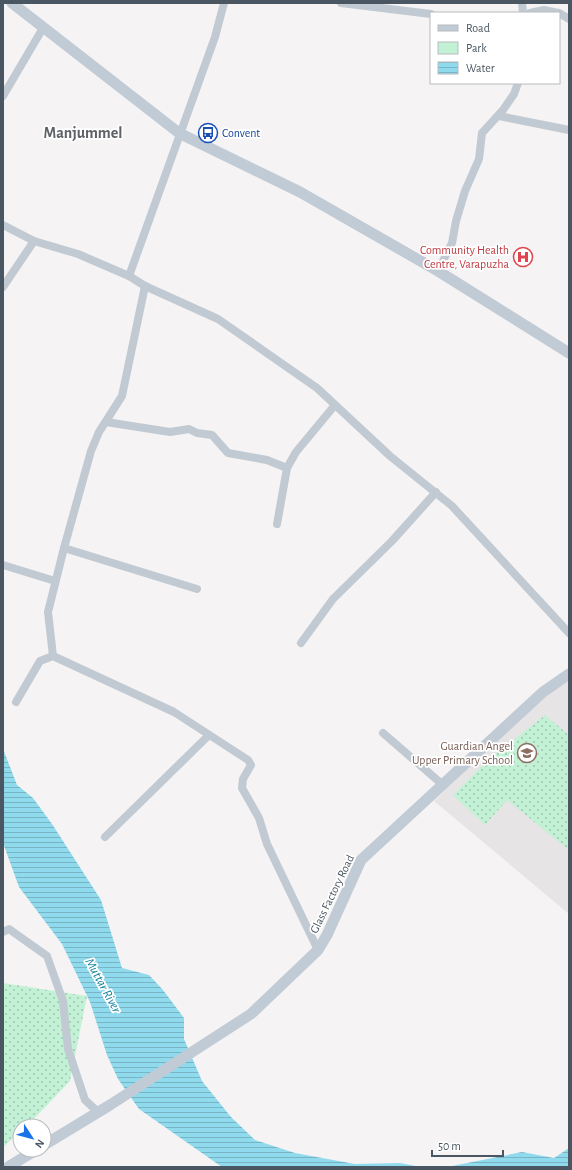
<svg xmlns="http://www.w3.org/2000/svg" width="572" height="1170" font-family="'Alegreya Sans',sans-serif">
<defs>
<pattern id="green-dots" width="8" height="8" patternUnits="userSpaceOnUse"><rect width="8" height="8" fill="#c3f1d5"/><path d="M2 2h.1M6 6h.1" fill="none" stroke="#a0c6b0" stroke-width="1.8" stroke-linecap="round"/></pattern>
<pattern id="water-rules" width="6" height="5" patternUnits="userSpaceOnUse"><rect width="6" height="5" fill="#90daee"/><path d="M0 2.5h6" fill="none" stroke="#78b4c4"/></pattern>
</defs>
<rect width="100%" height="100%" fill="#f5f3f3"/>
<polygon fill="#e6e4e5" points="569,680 569,914 434,801 535,704"/>
<g fill="url(#green-dots)">
<polygon points="545,715 569,735 569,850 507,800 485,825 453,795 487,761"/>
<polygon points="3,983 87,996 70,1081 27,1126 20,1126 20,1132 3,1147"/>
</g>
<g fill="url(#water-rules)">
<polygon points="3,749 17,785 33,798 52,824 101,900 122,968 149,975 163,990 184,1018 184,1039 202,1081 231,1117 255,1140 295,1153 355,1164 400,1163 421,1167 222,1167 139,1109 118,1079 107,1055 90,1002 62,944 19,887 3,843"/>
<polygon points="569,1148 569,1167 447,1167 522,1152 554,1158"/>
</g>
<g fill="none" stroke-linecap="round" stroke-linejoin="round">
<g stroke="#c1cad2" stroke-width="8">
<polyline points="341,3 431,14"/>
<polyline points="522,3 523,13"/>
<polyline points="530,13 544,10 558,13"/>
<polyline points="559,13 569,19"/>
<polyline points="3,96 43,28"/>
<polyline points="499,116 569,130"/>
<polyline points="3,225 34,241 78,254 129,276 145,286 218,319 317,388 390,456 452,506 569,633"/>
<polyline points="438,271 452,243 456,221 465,191 479,159 482,133 503,110 514,94 518,83"/>
<polyline points="129,276 215,37 224,3"/>
<polyline points="3,287 34,241"/>
<polyline points="106,422 170,432 189,429 197,433 212,435 228,453 267,460 287,468"/>
<polyline points="277,524 287,468 296,452 335,405"/>
<polyline points="64,548 197,589"/>
<polyline points="3,565 55,581"/>
<polyline points="301,643 333,599 392,541 436,492"/>
<polyline points="53,656 48,612 64,548 91,451 99,432 122,396 145,286"/>
<polyline points="16,702 40,661 53,656 174,712 248,760 251,765 243,779 242,788 259,818 267,844 318,950"/>
<polyline points="383,733 443,785"/>
<polyline points="105,837 209,735"/>
<polyline points="3,932 9,929 47,956 63,1001 68,1049 85,1100 98,1112"/>
</g>
<g stroke="#c1cbd6" stroke-width="11">
<polyline points="12,3 179,133 300,192 438,271 569,353"/>
<polyline points="44,1145 110,1105 251,1014 318,950 327,935 361,860 543,692 569,674"/>
<polyline points="8,1167 36,1150"/>
</g>
</g>
<defs>
<g id="bus-ring" transform="scale(1)"><circle r="9.5" fill="#fff" stroke="#1a4fb4" stroke-width="1.5"/><path d="M-5-6H5V4H4V6H2V4H-2V6H-4V4H-5ZM-3.5-4V0h7V-4ZM-3.5 1.2v1.5H-2V1.2ZM2 1.2v1.5H3.5V1.2Z" fill="#1a4fb4"/></g>
<g id="hospital-ring" transform="scale(1)"><circle r="9.5" fill="#fff" stroke="#e0444e" stroke-width="1.5"/><path d="M-5-5h3v3.5h4V-5h3V5h-3V1.5h-4V5h-3Z" fill="#e0444e"/></g>
<g id="school-ring" transform="scale(1)"><circle r="9.5" fill="#fff" stroke="#8d6e63" stroke-width="1.5"/><path d="M0-5L7-2L0 1L-7-2ZM-4 1L0 2.5L4 1V4Q0 6-4 4Z" fill="#8d6e63"/></g>
</defs>
<g fill-rule="evenodd">
<use href="#bus-ring" x="208" y="133"/>
<use href="#hospital-ring" x="523" y="257"/>
<use href="#school-ring" x="527" y="753"/>
</g>
<g text-anchor="middle" stroke-width="3.5" stroke-linejoin="round" paint-order="stroke">
<g font-size="12" fill="#164399" stroke="#fff" text-anchor="start">
<text x="222" y="137">Convent</text>
</g>
<g font-size="12" fill="#be3a42" stroke="#fff" text-anchor="end">
<text x="509" y="254">Community Health<tspan x="509" dy="14">Centre, Varapuzha</tspan></text>
</g>
<g font-size="12" fill="#785e54" stroke="#fff" text-anchor="end">
<text x="513" y="750">Guardian Angel<tspan x="513" dy="14">Upper Primary School</tspan></text>
</g>
<g font-size="12" fill="#4a5661" stroke="#fff">
<text transform="translate(332 894) rotate(-64)" y="4">Glass Factory Road</text>
</g>
<g font-size="13" font-style="italic" fill="#0c7c9b" stroke="#fff">
<text transform="translate(104 985) rotate(61)" y="5">Muttar River</text>
</g>
<g font-size="16" font-weight="bold" fill="#5f6368" stroke="#fff">
<text x="83" y="138">Manjummel</text>
</g>
</g>
<rect width="572" height="1170" fill="none" stroke="#4a5661" stroke-width="8"/>
<rect x="430" y="12" width="130" height="72" fill="#ffffff" stroke="#b7bbc0"/>
<rect x="438" y="25" width="20" height="6" fill="#c1cbd6" stroke="#b7bbc0"/>
<text x="466" y="32" font-size="12" fill="#4a5661">Road</text>
<rect x="438" y="42" width="20" height="12" fill="#c3f1d5" stroke="#b7bbc0"/>
<text x="466" y="52" font-size="12" fill="#4a5661">Park</text>
<rect x="438" y="62" width="20" height="12" fill="url(#water-rules)" stroke="#b7bbc0"/>
<text x="466" y="72" font-size="12" fill="#4a5661">Water</text>
<g transform="translate(32 1138) rotate(126)"><circle r="19" fill="#ffffff" stroke="#b7bbc0"/>
<path d="M0-3L7 15L0 10L-7 15Z" fill="#1a73e8"/>
<text y="-6" font-size="11" font-weight="bold" text-anchor="middle" fill="#4a5661">N</text>
</g>
<path d="M432 1150v6h71v-6" fill="none" stroke="#4a5661" stroke-width="2"/>
<text x="438" y="1150" font-size="12" fill="#4a5661" stroke="#ffffff" stroke-width="3" paint-order="stroke">50 m</text>
</svg>
